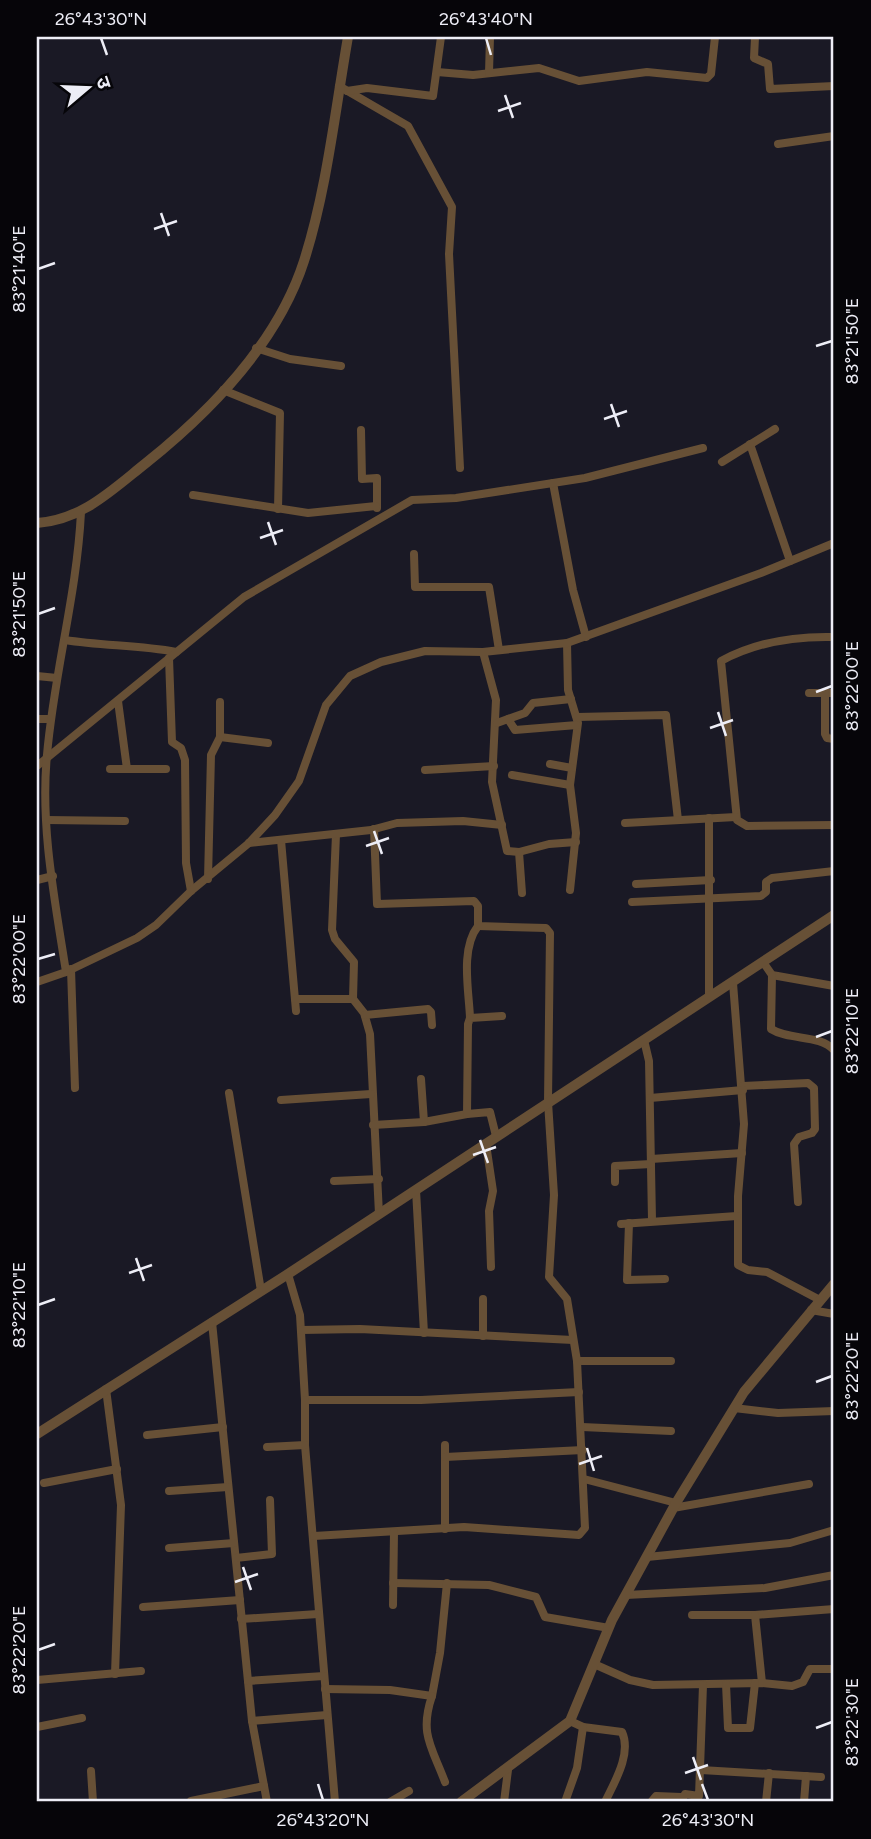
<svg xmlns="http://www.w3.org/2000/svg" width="871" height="1839" font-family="Figtree,'Noto Sans Devanagari',sans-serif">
<rect width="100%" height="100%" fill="#1a1925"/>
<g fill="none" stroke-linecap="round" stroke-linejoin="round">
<g stroke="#675036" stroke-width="8">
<polyline points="755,37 754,58 768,64 770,89 834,86"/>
<polyline points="437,72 473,75 539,68 579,81 647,72 707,78 711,74 715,37"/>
<polyline points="489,73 490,37"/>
<polyline points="339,86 408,126 452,207 449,254 460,468"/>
<polyline points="347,91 367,88 433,96 441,37"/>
<polyline points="778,144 834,136"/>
<polyline points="256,348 290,359 341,366"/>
<polyline points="223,390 280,413 278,509"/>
<polyline points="361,430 362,479 377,478 377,508"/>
<polyline points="750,444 790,561"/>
<polyline points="722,462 775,429"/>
<polyline points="553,483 573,590 586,637"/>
<polyline points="193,495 308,513 376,506"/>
<polyline points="414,554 415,587 489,587 499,650"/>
<path d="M834 637C796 636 756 642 721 661L737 820 747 826 834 825"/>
<path d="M65 640C102 646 139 645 176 652"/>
<polyline points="567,643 568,690 578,723 570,785 576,833 570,890"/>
<polyline points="483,652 496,700 492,782 507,851 519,852 522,893"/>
<polyline points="169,658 172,742 181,748 185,760 186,863 191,891"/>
<polyline points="37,676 57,678"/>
<polyline points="809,693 834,693"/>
<polyline points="825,693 825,734 827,738 834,739"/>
<polyline points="118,701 127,769"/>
<polyline points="577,717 666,715 678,820"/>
<polyline points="37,719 50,719"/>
<polyline points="508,719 515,730 577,725"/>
<polyline points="497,723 525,713 533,703 571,699"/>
<polyline points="220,737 268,743"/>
<polyline points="550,764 572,768"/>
<polyline points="37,766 244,597 412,500 456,498 585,478 703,448"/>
<polyline points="110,769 166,769"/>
<polyline points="425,770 494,766"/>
<polyline points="512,775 570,785"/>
<polyline points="47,820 125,821"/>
<polyline points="625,823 736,817"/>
<polyline points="336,834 332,930 335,939 354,962 353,999"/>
<polyline points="281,840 296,1011"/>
<polyline points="249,843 371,830 397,823 463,821 502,825"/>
<polyline points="519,852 549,844 576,842"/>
<polyline points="208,879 211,755 220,737 220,702"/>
<polyline points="37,880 53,876"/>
<polyline points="636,884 711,880"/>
<polyline points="632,902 761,896 766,892 766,882 772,878 834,871"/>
<polyline points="763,962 772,975 834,986"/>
<polyline points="71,969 75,1088"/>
<polyline points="66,972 137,938 156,925 191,891 249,843 275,815 299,781 326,705 350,676 381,662 425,651 483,652 567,643 761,573 834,543"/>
<path d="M772 975 771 1029C790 1041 819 1034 834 1050"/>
<path d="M37 982 66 972C55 901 40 826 47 755 54 673 77 594 81 512"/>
<polyline points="733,983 744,1124 738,1196 738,1265 748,1270 767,1272 820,1300"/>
<polyline points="709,997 709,818"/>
<polyline points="295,999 353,999 364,1013 370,1034 379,1214"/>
<polyline points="365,1015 428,1009 431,1012 432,1025"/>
<path d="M470 1018C469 991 460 949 478 926"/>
<polyline points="644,1040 649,1061 652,1220"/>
<polyline points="743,1086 808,1083 814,1088 815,1129 812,1133 799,1137 794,1144 798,1202"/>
<polyline points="229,1093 261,1291"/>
<polyline points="650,1098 743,1090"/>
<polyline points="281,1100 371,1094"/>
<polyline points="424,1122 467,1114"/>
<polyline points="373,1125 424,1122 421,1079"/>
<polyline points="496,1136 490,1112 467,1114 468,1024 470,1018 502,1016"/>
<polyline points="486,1144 493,1191 489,1211 491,1267"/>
<polyline points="651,1159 742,1153"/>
<polyline points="334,1181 379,1179"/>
<polyline points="615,1182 615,1166 651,1164"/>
<polyline points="416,1190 424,1333"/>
<polyline points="629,1223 627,1280 665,1279"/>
<polyline points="621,1224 737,1216"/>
<polyline points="288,1274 300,1315 305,1400 421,1400 579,1392"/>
<polyline points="811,1310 834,1314"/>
<polyline points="212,1322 252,1721 267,1802"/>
<polyline points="301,1330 360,1329 573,1340"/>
<polyline points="483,1336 483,1299"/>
<polyline points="577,1361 671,1361"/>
<polyline points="106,1389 121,1505 115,1674"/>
<polyline points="305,1400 305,1445 335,1802"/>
<polyline points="734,1408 778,1413 834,1411"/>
<polyline points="582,1427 671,1431"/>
<polyline points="147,1435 223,1427"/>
<polyline points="445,1445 445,1529"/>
<polyline points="267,1447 305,1445"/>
<polyline points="445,1457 583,1450"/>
<polyline points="584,1479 676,1503"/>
<polyline points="44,1483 117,1469"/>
<polyline points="169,1491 228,1487"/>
<polyline points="673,1508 809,1484"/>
<polyline points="314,1536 464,1527 579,1535 585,1528 577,1361 567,1299 549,1277 554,1195 548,1102 550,933 546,928 478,926 478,906 474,901 377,904 374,829"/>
<polyline points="169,1548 234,1543"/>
<polyline points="647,1557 790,1543 834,1530"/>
<polyline points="236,1558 272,1554 270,1500"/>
<polyline points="393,1583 489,1585 536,1597 545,1617 609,1628"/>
<polyline points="626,1595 765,1588 834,1575"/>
<polyline points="393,1605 394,1532"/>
<polyline points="143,1607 240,1600"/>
<polyline points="692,1615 755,1615 834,1609"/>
<polyline points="755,1615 762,1683"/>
<polyline points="241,1619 318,1614"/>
<polyline points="594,1664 630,1680 653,1685 762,1683 792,1686 803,1682 810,1669 834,1669"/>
<polyline points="37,1680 141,1671"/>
<polyline points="248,1681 324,1676"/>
<polyline points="726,1684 728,1728 750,1728 755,1683"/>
<polyline points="325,1689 390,1690 432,1696 440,1653 447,1583"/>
<path d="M432 1696C419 1734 432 1747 445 1782"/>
<polyline points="252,1721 327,1715"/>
<path d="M570 1721 583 1727 622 1732C632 1754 614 1783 605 1802"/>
<polyline points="37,1727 82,1718"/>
<polyline points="701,1770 821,1777"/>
<polyline points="91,1771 93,1802"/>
<polyline points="191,1801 264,1786"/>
<polyline points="390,1802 409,1791"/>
<polyline points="504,1802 508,1770"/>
<polyline points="565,1802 577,1768 583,1727"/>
<polyline points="651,1802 656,1796 681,1797"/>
<polyline points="681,1802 685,1794 699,1796 703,1685"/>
<polyline points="766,1802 769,1773"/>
<polyline points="804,1802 806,1776"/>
</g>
<g stroke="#675036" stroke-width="10">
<path d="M37 523C82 520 112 490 146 463 211 411 278 342 304 261 327 189 335 111 348 37"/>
<polyline points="37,1434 288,1274 834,915"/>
<polyline points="461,1802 570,1721 612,1620 676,1503 744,1392 834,1284"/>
</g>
</g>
<path fill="none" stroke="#ededf6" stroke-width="2.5" d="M101 38 107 55M486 38 491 55M505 95 513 118M498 111 521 103M161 213 169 236M154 229 177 221M38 269 55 263M816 346 832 341M611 404 619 427M604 419 627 411M268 522 276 545M260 538 283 530M38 614 55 608M816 692 832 686M718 712 726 736M710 728 733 720M374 831 382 854M366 846 389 838M38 959 55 954M816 1037 832 1031M480 1140 488 1163M473 1155 496 1147M136 1258 144 1281M129 1273 152 1265M38 1305 55 1299M816 1382 832 1376M587 1448 594 1471M579 1464 602 1456M243 1567 251 1590M235 1582 258 1574M38 1650 55 1644M816 1728 832 1722M693 1757 701 1780M685 1773 708 1765M318 1784 323 1800M702 1784 708 1800"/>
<rect width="871" height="1839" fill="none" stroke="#060509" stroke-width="77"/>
<g transform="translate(88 88) rotate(71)" stroke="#060509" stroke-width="5" paint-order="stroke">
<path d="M0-5L12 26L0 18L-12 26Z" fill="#ededf6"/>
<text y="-10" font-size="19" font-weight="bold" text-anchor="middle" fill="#ededf6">उ</text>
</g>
<rect x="38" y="38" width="794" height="1762" fill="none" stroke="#ededf6" stroke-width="2.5"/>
<g font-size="18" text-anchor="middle" fill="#ededf6">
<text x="101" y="25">26°43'30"N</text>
<text x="486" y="25">26°43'40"N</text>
<text transform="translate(19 269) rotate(-90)" y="6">83°21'40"E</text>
<text transform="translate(852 341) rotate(-90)" y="6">83°21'50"E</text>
<text transform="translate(19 614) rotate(-90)" y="6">83°21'50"E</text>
<text transform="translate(852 686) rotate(-90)" y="6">83°22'00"E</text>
<text transform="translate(19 959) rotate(-90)" y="6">83°22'00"E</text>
<text transform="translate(852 1031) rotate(-90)" y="6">83°22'10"E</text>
<text transform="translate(19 1305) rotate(-90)" y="6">83°22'10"E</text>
<text transform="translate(852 1376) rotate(-90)" y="6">83°22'20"E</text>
<text transform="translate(19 1650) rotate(-90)" y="6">83°22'20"E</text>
<text transform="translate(852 1722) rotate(-90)" y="6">83°22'30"E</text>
<text x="323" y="1826">26°43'20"N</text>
<text x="708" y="1826">26°43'30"N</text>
</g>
</svg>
